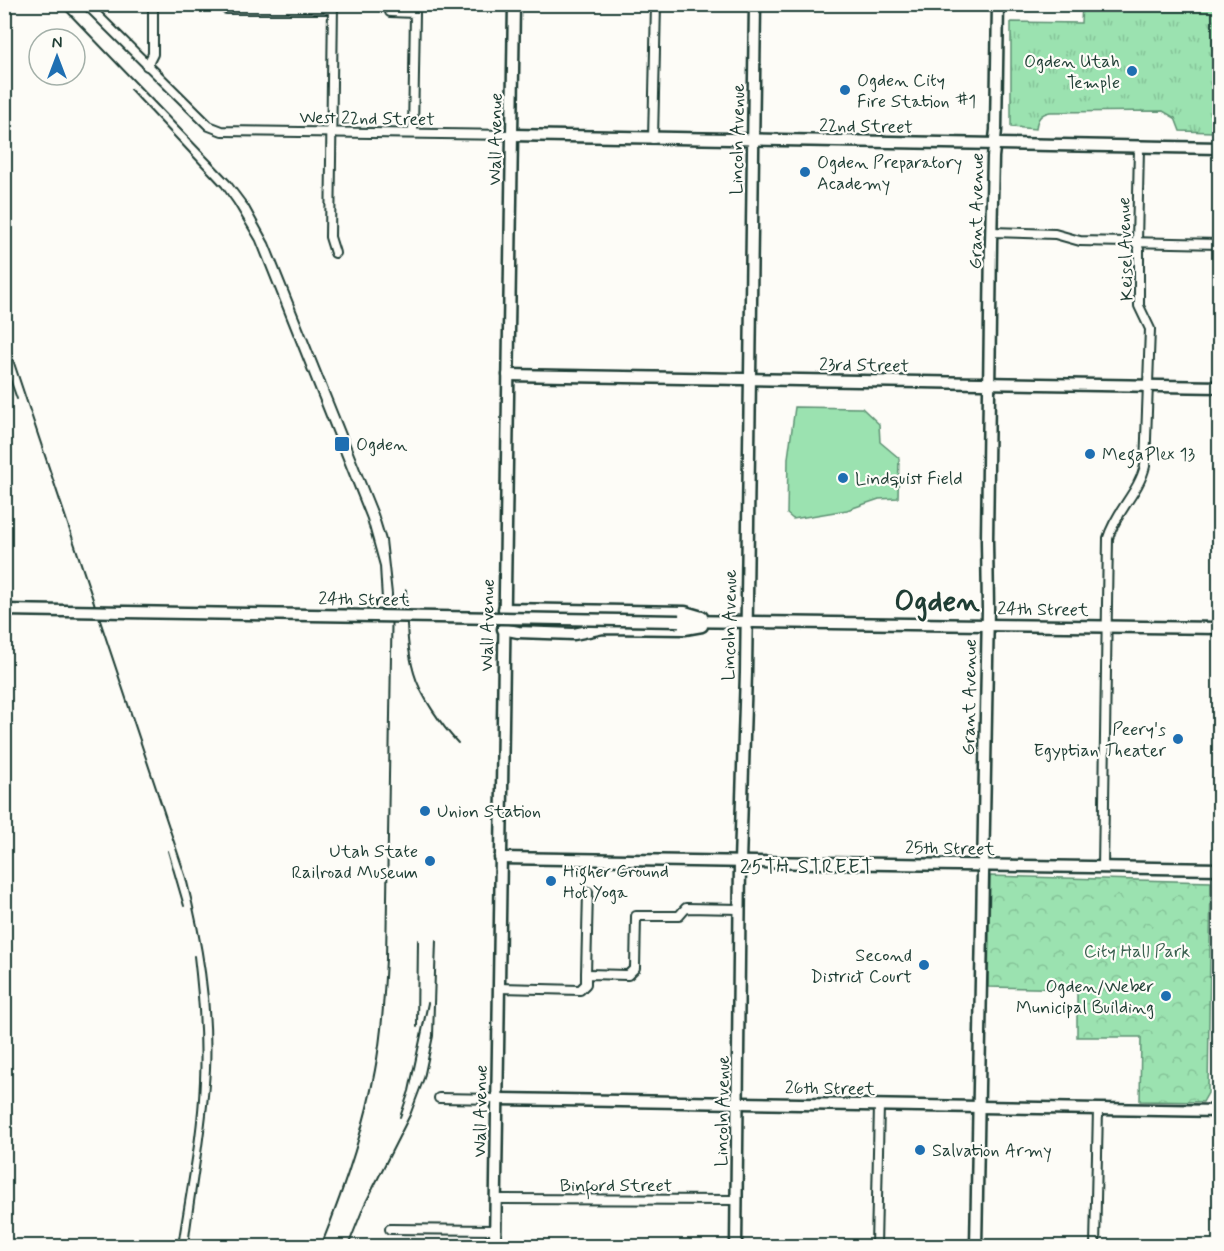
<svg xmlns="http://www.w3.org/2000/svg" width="1224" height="1251" font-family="Mynerve,sans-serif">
<defs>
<pattern id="grass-tufts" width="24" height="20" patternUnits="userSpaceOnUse" patternTransform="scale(1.5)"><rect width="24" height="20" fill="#9be2b0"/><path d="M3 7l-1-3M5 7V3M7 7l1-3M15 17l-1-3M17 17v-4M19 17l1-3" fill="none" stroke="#85c398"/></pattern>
<pattern id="park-crowns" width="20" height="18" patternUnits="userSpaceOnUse" patternTransform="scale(1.5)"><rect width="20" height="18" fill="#9be2b0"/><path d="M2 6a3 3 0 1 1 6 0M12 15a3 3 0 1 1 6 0" fill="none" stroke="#85c398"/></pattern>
</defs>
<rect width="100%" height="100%" fill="#fdfcf7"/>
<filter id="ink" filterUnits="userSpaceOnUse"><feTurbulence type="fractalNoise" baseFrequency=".0167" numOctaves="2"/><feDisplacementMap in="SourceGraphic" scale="12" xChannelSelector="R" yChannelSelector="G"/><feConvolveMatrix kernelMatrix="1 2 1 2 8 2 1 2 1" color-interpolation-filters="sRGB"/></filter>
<g filter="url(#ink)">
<path fill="url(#grass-tufts)" stroke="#5d9072" stroke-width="1.5" d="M1082 5H1219V58C1207 75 1217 79 1220 95 1221 105 1221 121 1218 130L1213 132 1180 131 1175 118 1163 111 1050 112C1040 114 1037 119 1036 129L1011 127V22L1081 23Z"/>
<polygon fill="url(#park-crowns)" stroke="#5d9072" stroke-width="1.5" points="990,876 1211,882 1208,1093 1203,1102 1140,1101 1141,1037 1077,1037 1077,989 988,987"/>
<polygon fill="#9be2b0" stroke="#5d9072" stroke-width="1.5" points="795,407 862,408 879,424 880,442 899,458 898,498 879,499 847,510 793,519 787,514 788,458"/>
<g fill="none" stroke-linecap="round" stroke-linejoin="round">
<g stroke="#1f3d34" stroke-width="12">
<g id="minor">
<polyline points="86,4 209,126 222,131 512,135"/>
<polyline points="333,4 330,237 335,253"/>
<polyline points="226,9 333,9"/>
<polyline points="390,12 415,13 413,133"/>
<polyline points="147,66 153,54 153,4"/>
<polyline points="653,139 656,4"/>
<polyline points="992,232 1055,234 1080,241 1220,244"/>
<path d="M1103 868 1108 538C1116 511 1139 492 1145 466L1150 329 1139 306V250L1137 243 1139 147"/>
<polyline points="586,974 588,892"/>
<polyline points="498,988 580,990 586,984 586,974 628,975 635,968 636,916 679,916 686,908 740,909"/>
<polyline points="439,1098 497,1099"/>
<polyline points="495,1199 737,1200"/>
<polyline points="390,1229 495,1230"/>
<polyline points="876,1246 879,1105"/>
<polyline points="1095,1246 1098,1109"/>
</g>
</g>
<g stroke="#1f3d34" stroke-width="15">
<g id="tertiary">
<polyline points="512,135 1220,148"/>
<polyline points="508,375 1220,387"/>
<polyline points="500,858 1220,869"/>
<polyline points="497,1099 1220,1111"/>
<polyline points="736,1246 740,862 746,673 755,4"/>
<polyline points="976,1246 988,609 987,541 991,243 993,157 996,130 998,4"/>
</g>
</g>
<g stroke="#1f3d34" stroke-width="15">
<g id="secondary">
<polyline points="504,609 685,612 702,617"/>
<polyline points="679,621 1220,628"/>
<polyline points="503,629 518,632 574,634 603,628 685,629 702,626"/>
<polyline points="495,1246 514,4"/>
</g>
</g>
<use href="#minor" stroke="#fdfcf7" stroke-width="8"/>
<use href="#tertiary" stroke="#fdfcf7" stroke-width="10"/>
<use href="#secondary" stroke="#fdfcf7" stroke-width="10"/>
<g stroke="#1f3d34" stroke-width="2">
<path d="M60 4 230 181 248 205 269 243 378 514 386 540 392 594 386 959C384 996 382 1034 375 1070 364 1131 344 1189 321 1246"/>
<polyline points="130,89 222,187 234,204 256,241 367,519 380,566 383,616"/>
<path d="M4 333 186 878C202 941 213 1004 210 1069 207 1129 195 1187 188 1246"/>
<polyline points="4,362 17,399"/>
<path d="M406 590C407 617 406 646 414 673 420 695 442 726 458 743"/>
<polyline points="168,851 184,906"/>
<polyline points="417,1027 418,940"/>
<polyline points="400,1117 409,1091 428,1003"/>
<path d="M178 1246C186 1192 198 1136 200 1081 202 1039 199 998 194 956"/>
<polyline points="348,1246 364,1206 410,1115 424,1078 433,1036 436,940"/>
</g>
<g stroke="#1f3d34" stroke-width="15" stroke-linecap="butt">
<polyline id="secondary-bridge" points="4,610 679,621"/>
</g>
<use href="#secondary-bridge" stroke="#fdfcf7" stroke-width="10"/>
</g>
</g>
<g fill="#1f6fb2" stroke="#fdfcf7" stroke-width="2">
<circle cx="1132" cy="71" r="6"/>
<circle cx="845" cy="90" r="6"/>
<circle cx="805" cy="172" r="6"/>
<rect x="334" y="436" width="16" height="16" rx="3"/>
<circle cx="1090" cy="454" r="6"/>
<circle cx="843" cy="478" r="6"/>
<circle cx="1178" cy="739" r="6"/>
<circle cx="425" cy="811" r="6"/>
<circle cx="430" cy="861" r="6"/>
<circle cx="551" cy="881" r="6"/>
<circle cx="924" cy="965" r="6"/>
<circle cx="1166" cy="996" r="6"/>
<circle cx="920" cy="1150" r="6"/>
</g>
<g text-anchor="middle" stroke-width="4.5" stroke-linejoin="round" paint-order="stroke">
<g font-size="18" fill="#1f3d34" stroke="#fdfcf7" text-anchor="start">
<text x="1120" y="67" text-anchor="end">Ogden Utah<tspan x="1120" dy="21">Temple</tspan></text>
<text x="857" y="86">Ogden City<tspan x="857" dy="21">Fire Station #1</tspan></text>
<text x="817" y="168">Ogden Preparatory<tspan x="817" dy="21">Academy</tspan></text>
<text x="356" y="450">Ogden</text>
<text x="1102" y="460">MegaPlex 13</text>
<text x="855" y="484">Lindquist Field</text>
<text x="1166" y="735" text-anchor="end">Peery's<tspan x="1166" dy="21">Egyptian Theater</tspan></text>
<text x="437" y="817">Union Station</text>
<text x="418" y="857" text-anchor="end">Utah State<tspan x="418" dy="21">Railroad Museum</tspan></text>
<text x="563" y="877">Higher Ground<tspan x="563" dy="21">Hot Yoga</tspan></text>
<text x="912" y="961" text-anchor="end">Second<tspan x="912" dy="21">District Court</tspan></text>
<text x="1154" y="992" text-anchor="end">Ogden/Weber<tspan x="1154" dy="21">Municipal Building</tspan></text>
<text x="932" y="1156">Salvation Army</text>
</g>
<g font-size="18" fill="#1f3d34" stroke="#fdfcf7">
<text transform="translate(367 118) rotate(1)" y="6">West 22nd Street</text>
<text transform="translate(866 126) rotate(1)" y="6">22nd Street</text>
<text transform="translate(495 139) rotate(-89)" y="6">Wall Avenue</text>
<text transform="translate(737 139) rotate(-89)" y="6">Lincoln Avenue</text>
<text transform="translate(976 211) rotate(-89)" y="6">Grant Avenue</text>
<text transform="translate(1125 249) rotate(-92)" y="6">Keisel Avenue</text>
<text transform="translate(864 365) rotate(1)" y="6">23rd Street</text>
<text transform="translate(364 599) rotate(1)" y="6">24th Street</text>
<text transform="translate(1043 609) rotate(1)" y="6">24th Street</text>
<text transform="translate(487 625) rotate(-89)" y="6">Wall Avenue</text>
<text transform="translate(729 625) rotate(-89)" y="6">Lincoln Avenue</text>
<text transform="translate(969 697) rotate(-89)" y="6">Grant Avenue</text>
<text transform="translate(950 848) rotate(1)" y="6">25th Street</text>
<text transform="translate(830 1088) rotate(1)" y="6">26th Street</text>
<text transform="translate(480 1111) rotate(-89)" y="6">Wall Avenue</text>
<text transform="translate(722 1111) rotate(-89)" y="6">Lincoln Avenue</text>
<text x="616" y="1191">Binford Street</text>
</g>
<g font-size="18" fill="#385e4d" stroke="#fdfcf7">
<text x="1137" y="957">City Hall Park</text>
</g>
<g font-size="20" letter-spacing="1.5" fill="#1f3d34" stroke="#fdfcf7">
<text x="807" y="873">25TH STREET</text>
</g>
<g font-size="30" font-weight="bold" fill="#1f3d34" stroke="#fdfcf7">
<text x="937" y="610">Ogden</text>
</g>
</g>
<rect width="1224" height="1251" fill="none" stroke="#fdfcf7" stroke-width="24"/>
<rect x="12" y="12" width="1200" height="1227" fill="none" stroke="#1f3d34" stroke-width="2" filter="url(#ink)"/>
<g transform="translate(57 57)"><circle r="28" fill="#fdfcf7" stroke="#a4b0a9" stroke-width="1.5"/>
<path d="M0-4.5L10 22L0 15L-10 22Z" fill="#1f6fb2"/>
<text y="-9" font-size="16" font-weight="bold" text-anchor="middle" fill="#1f3d34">N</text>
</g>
</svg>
